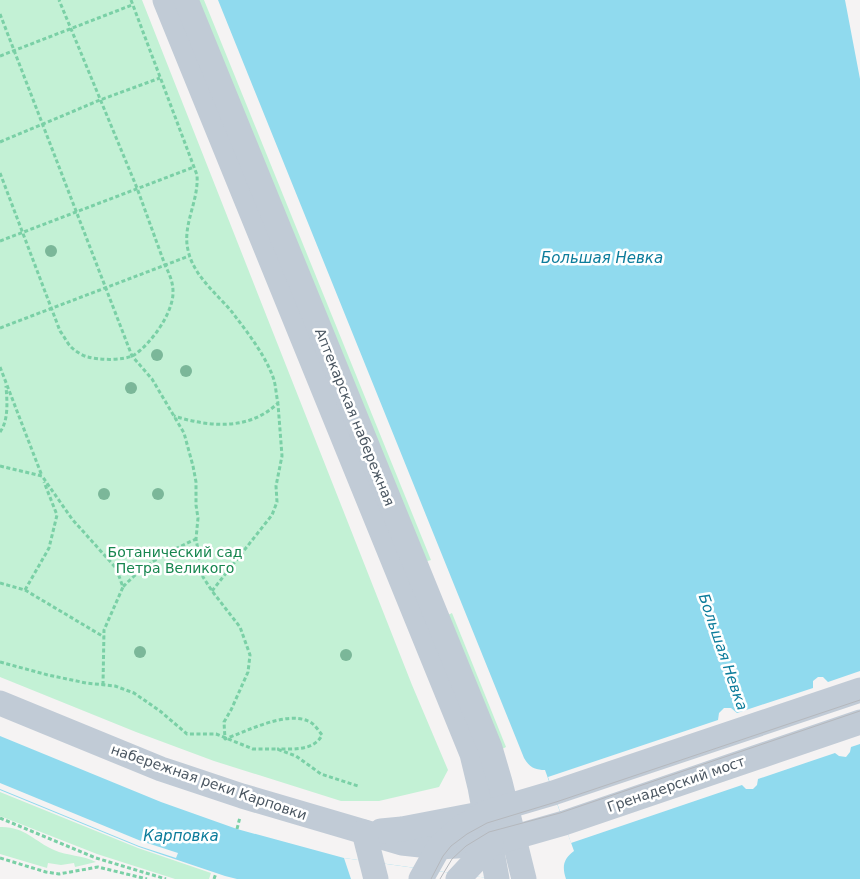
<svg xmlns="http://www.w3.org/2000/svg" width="860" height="879" font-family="'DejaVu Sans',sans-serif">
<rect width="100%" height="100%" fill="#f5f3f3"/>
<g fill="#c3f1d5">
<polygon points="0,0 142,0 412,685 448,770 439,787 379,801 341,801 214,761 136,732 0,677"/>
<polygon points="195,0 204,0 431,560 424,562"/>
<polygon points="452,613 506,747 500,750 446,616"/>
<polygon points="0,792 138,848 211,873 209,879 175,879 97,854 0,816"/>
<path d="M0 827C24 826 34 841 54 850 67 856 83 855 96 862L75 867 74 863 61 865 48 863 47 868 0 854Z"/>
</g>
<g fill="#90daee">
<path d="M218 0H845L860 79V879H566C562 867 563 859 574 851L545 770C535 770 529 767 524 758Z"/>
<polygon points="0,736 161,802 237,829 344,858 495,879 237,879 225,876 139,847 0,790"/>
</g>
<g fill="#f5f3f3">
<polygon points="860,671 860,744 851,747 850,752 846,757 839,756 835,753 758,779 757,785 753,789 746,789 742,785 571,843 548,777 718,720 719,713 724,708 731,708 737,713 813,688 813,681 818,677 823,677 828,682"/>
<polygon points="0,783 141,841 178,853 176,858 139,846 0,789"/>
<polygon points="344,858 372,862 495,879 351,879"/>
</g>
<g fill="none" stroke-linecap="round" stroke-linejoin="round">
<g stroke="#7ad0a6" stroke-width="3" stroke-dasharray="4 2.5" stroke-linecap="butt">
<path d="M131 0 197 175C199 201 182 225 188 250 193 275 216 293 232 312 247 332 264 353 273 377 276 385 276 395 278 403 249 431 209 427 174 416"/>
<path d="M0 14 132 356 152 379 184 433 193 466 196 482V505L198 518 196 539 203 577 212 591 240 627 250 655 248 672 231 710 224 722 225 739C247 731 286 711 308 721 314 723 318 730 322 735 314 751 293 749 277 749"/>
<polyline points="0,56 132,5"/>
<polyline points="0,142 100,100 160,78"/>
<path d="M0 173 60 331C64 336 67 343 71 347 75 351 83 356 88 357 98 360 124 361 134 355 151 344 174 312 173 291 173 282 169 273 165 265L137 188 59 0"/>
<polyline points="0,241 194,167"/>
<polyline points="0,328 189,256"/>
<polyline points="0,367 42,476"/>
<path d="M0 432C9 420 7 400 6 386"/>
<path d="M0 466 42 476 72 519 116 568 123 587C144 564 168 552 196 539"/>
<polyline points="0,583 25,590 104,637"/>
<polyline points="25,590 49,548 57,515 44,482"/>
<polyline points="212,591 272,515 277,502 276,486 282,456 278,404"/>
<polyline points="0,662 48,675 86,683 115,686 134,693 160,711 187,734 216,734 253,749 277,749 296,756 321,774 358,786"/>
<polyline points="103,685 104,630 123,587"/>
<polyline points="0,818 96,858 166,879"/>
<polyline points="237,829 240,817"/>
<polyline points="0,858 46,872 59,874 98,867 147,879"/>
<polyline points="214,879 216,873"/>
</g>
<g stroke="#c1cbd6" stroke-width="25">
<polyline points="165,0 472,754 480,787 497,879"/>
<polyline points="186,0 490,748 500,782 524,879"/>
<polyline points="0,703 161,769 242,796 402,843 439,847 491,844 564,823 860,722"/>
<polyline points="381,831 402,829 475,815"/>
<polyline points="364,832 376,879"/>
<polyline points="421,879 439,847 459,829 485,813 553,793 860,690"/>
<polyline points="458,879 491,844"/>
</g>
<g stroke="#b5b8bd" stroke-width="1">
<polyline points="431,879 443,856 451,846 467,834 487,823 556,802 860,700"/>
<polyline points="440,879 452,859 466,846 489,832 560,813 860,711"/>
</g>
</g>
<g fill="#7bb799">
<circle cx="51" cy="251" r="6"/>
<circle cx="157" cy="355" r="6"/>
<circle cx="186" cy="371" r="6"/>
<circle cx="131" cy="388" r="6"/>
<circle cx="104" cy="494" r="6"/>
<circle cx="158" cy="494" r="6"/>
<circle cx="140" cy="652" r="6"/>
<circle cx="346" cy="655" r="6"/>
</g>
<g text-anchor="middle" stroke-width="5" stroke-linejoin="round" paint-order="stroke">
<g font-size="14" fill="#4a5661" stroke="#fff">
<text transform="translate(355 417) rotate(68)" y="5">Аптекарская набережная</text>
<text transform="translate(209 782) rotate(19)" y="5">набережная реки Карповки</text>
<text transform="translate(676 784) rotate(-19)" y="5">Гренадерский мост</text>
</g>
<g font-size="14" fill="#17864f" stroke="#fff">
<text x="175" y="557">Ботанический сад<tspan x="175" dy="16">Петра Великого</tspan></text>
</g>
<g font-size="15" font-style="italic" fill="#0c7c9b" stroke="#fff">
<text x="602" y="263">Большая Невка</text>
<text transform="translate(723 652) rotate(71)" y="5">Большая Невка</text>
<text x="181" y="841">Карповка</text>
</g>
</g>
</svg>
